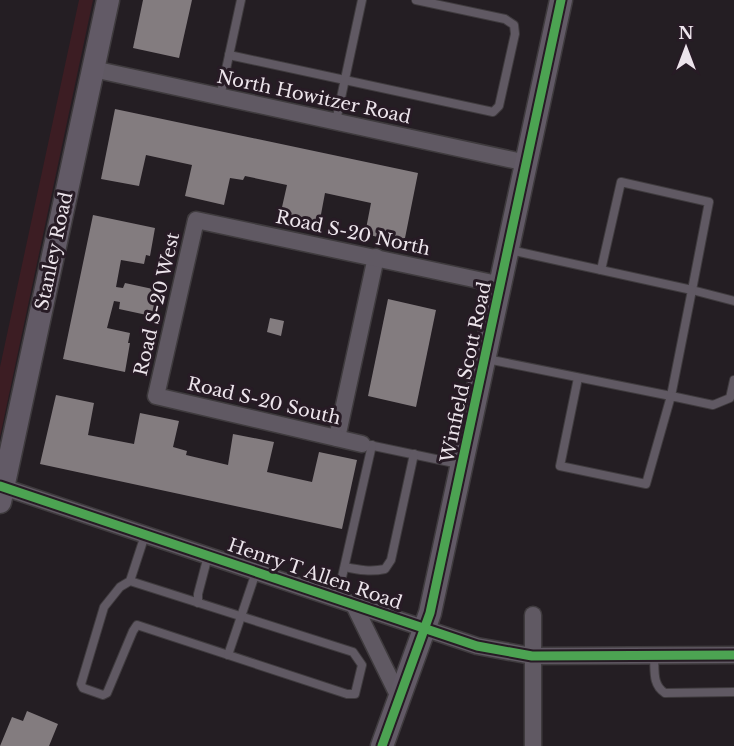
<svg xmlns="http://www.w3.org/2000/svg" width="734" height="746" font-family="'Libre Baskerville',serif">
<rect width="100%" height="100%" fill="#241e23"/>
<polygon fill="#3c1d23" points="79,0 93,0 0,437 0,367"/>
<g fill="#837c7f">
<polygon points="143,0 192,0 179,58 133,48"/>
<polygon points="115,109 418,173 404,243 365,234 371,203 325,193 319,225 280,216 287,185 245,176 243,180 230,178 224,205 185,196 192,165 146,155 139,186 101,179"/>
<polygon points="93,215 155,228 150,256 146,255 144,264 121,260 116,287 123,288 125,283 162,291 156,317 119,309 120,302 114,301 107,328 130,333 128,343 130,343 125,372 63,359"/>
<polygon points="388,299 436,310 416,407 368,396"/>
<polygon points="270,318 284,321 281,336 267,332"/>
<polygon points="56,395 94,403 88,435 134,444 140,413 179,421 173,447 187,451 186,455 228,465 233,434 274,442 267,472 312,482 319,452 357,460 342,529 40,464"/>
<polygon points="27,711 58,724 49,746 0,746 12,717 23,721"/>
</g>
<g fill="none" stroke-linecap="round" stroke-linejoin="round">
<g stroke="#3f3b3e" stroke-width="10">
<g id="lane">
<polyline points="229,55 493,112 499,106 515,34 514,25 505,19 416,0"/>
<polyline points="220,97 241,0"/>
<polyline points="336,121 362,0"/>
<polyline points="601,270 621,182 709,202 692,290 734,301"/>
<polyline points="487,359 671,396 692,290 510,250"/>
<polyline points="578,378 560,466 646,484 671,396 713,405 730,398 734,380"/>
<polyline points="369,445 459,464"/>
<path d="M345 567C359 570 371 572 385 569L391 560 414 454"/>
<polyline points="130,581 353,652 362,665 355,694 347,694 137,625 133,631 107,693 103,695 83,688 81,684 104,607 120,587 130,581 145,535"/>
<polyline points="337,599 372,445"/>
<polyline points="198,603 198,594 208,556"/>
<polyline points="228,655 256,572"/>
<path d="M654 656C655 670 652 685 665 693L734 692"/>
</g>
</g>
<g stroke="#3f3b3e" stroke-width="19">
<g id="street">
<polyline points="93,69 527,163"/>
<polyline points="337,438 376,257"/>
<polyline points="362,444 156,396 196,220 502,285"/>
<polyline points="0,486 477,646 532,656 734,655"/>
<polyline points="354,605 400,699"/>
<polyline points="533,615 533,746"/>
</g>
</g>
<g stroke="#3f3b3e" stroke-width="25">
<g id="secondary">
<polyline points="0,502 108,0"/>
<polyline points="382,746 430,613 561,0"/>
</g>
</g>
<use href="#lane" stroke="#605963" stroke-width="8"/>
<use href="#street" stroke="#605963" stroke-width="16"/>
<use href="#secondary" stroke="#625a66" stroke-width="22"/>
<g stroke="#271b25" stroke-width="13">
<g id="cycleway">
<polyline points="0,486 477,646 532,656 734,655"/>
<polyline points="382,746 430,613 561,0"/>
</g>
</g>
<use href="#cycleway" stroke="#4ca352" stroke-width="9"/>
</g>
<g text-anchor="middle" stroke-width="6" stroke-linejoin="round" paint-order="stroke">
<g font-size="18" fill="#ece4eb" stroke="#271b25">
<text transform="translate(314 97) rotate(12)" y="6">North Howitzer Road</text>
<text transform="translate(353 233) rotate(12)" y="6">Road S-20 North</text>
<text transform="translate(54 251) rotate(-78)" y="6">Stanley Road</text>
<text transform="translate(157 304) rotate(-77)" y="6">Road S-20 West</text>
<text transform="translate(466 372) rotate(-78)" y="6">Winfield Scott Road</text>
<text transform="translate(264 401) rotate(13)" y="6">Road S-20 South</text>
<text transform="translate(315 574) rotate(19)" y="6">Henry T Allen Road</text>
</g>
</g>
<g transform="translate(686 48)" stroke="#271b25" stroke-width="4.5" paint-order="stroke">
<path d="M0-4.5L10 22L0 15L-10 22Z" fill="#ece4eb"/>
<text y="-9" font-size="16" font-weight="bold" text-anchor="middle" fill="#ece4eb">N</text>
</g>
</svg>
